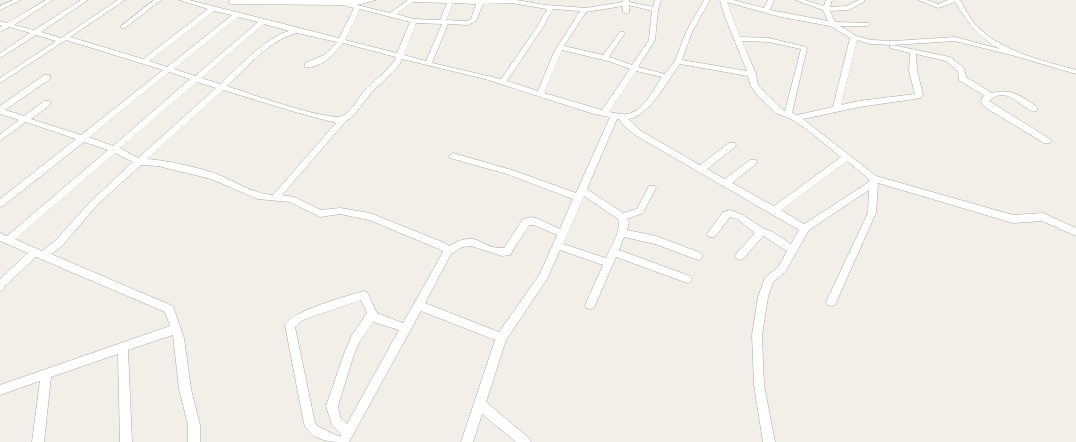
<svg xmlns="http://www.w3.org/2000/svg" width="1076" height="442" font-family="Raleway,sans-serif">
<rect width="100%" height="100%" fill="#f2efe9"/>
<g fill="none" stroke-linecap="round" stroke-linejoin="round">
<g stroke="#a9a9a9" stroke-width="1">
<g id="minor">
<polygon points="13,0 21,0 0,10 0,6"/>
<path d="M46 0H53L14 25 34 30 81 0H88L41 32 61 38 118 0H125L70 37 143 59 208 9 179 0H189L339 38 354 8 343 5 231 4 228 2 231 0H376L357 5 390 13 408 0H516L546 5 586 8 623 2V0H629V2L653 7 655 0H661L658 10 655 40 638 67 665 74 675 61 686 32 704 0H710L692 32 682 60 747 71 725 17 720 0H733L764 8 768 0H774L770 10 828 21 823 10 795 0H804L824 6 826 0H832L830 7 847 6 859 0H864V2L848 10 830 11 835 22 869 23 870 24 867 26H840L856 36 871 40 894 41 955 37 1000 49C978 37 968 23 955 2L938 8 918 0H927L938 4 948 0H960C965 8 969 17 975 24 1001 52 1041 60 1076 70V74L1015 56 955 41 892 45 950 57 964 68 966 77 992 93C1012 88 1021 96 1037 107V111C1023 114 1009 82 989 101L1050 139 1051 141 1050 143H1044L986 108 981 102 982 97 985 96 959 80 958 71 946 61 916 54 917 71 923 94 921 98 859 107 803 119 876 176 1013 215 1043 213 1076 228V236L1042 221 1013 223 878 183 876 213 835 305 831 306 827 305 826 302 868 213 869 190 809 230 785 272 773 282 768 297 762 335 764 385 775 442H763L754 385 752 335 758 297 764 280 766 277 779 266 787 251 763 236 743 259 740 260 737 259 735 256 737 253 755 233 737 219 730 217 715 237H709L707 234 723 212 730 210 743 215 764 229 771 231 791 244 799 230 635 135 624 126 619 119H617L587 189 623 213 637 209 649 186H655L656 188 643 213 627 219 629 222 627 230 656 236 701 253 703 256 701 259 698 260 655 244 624 237 619 250 690 276 692 279 690 282 687 283 616 257 594 308 590 309 586 308 585 305 603 265 560 250 547 279 506 340 486 402 529 438 531 442H516L482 414 473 442H461L495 340 421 311 349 442C331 442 313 442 304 424L285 325C291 311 347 296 364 291L367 292 377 313 403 323 443 252 439 249 369 220 340 214 320 217 290 202 258 199 211 179 158 166 141 165 97 205 62 246 51 254 173 306 184 338 191 389 200 425V442H188V425L179 389 173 335 128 350 132 442H120L118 354 51 377 44 442H32L40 381 0 395V385L170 326 165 312 36 257 5 286 3 290 0 291V279L28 253 0 241V233L7 236 108 150 84 142 3 206 0 207V199L76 139 26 122 0 141V134L19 120 0 114V106L44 75H50V79L5 110 24 116 44 101H50V105L31 119 81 135 163 70 66 40 0 83V78L56 41 36 35 0 58V53L30 33 9 27 0 32V27L2 26 0 25V21L7 23ZM413 2 447 3 440 20 414 19 396 14ZM727 2 781 17 830 26 850 38 833 107 797 115 792 113 807 48 806 47 769 38 740 37ZM453 3 476 4 471 19 467 21 446 20ZM511 3 547 9 537 27 501 79 432 63 448 24 468 25 476 21 483 4ZM629 5 652 11 649 40 632 65 609 57 625 33 624 32H620L603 55 564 46 586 12 623 6V12L626 14 629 12ZM360 9 410 22 397 53 345 40ZM553 9 580 11 554 52 538 91 507 81 543 27ZM214 11 232 15 167 67 149 61ZM238 17 258 22 195 76 174 69ZM416 23 442 24 426 61 404 55ZM264 24 289 31C264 38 239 67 220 84L201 78ZM297 33 337 42 324 55 305 63V67C320 69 335 54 343 43L396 57C390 70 376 78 367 88 359 96 353 111 342 116 330 122 244 92 227 86 248 67 269 40 297 33ZM857 40 870 44 892 45 889 47 890 48 910 53 909 71 915 94 859 101 841 105ZM742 41 769 42 801 49 785 111 782 109 758 85 756 74ZM562 50 608 61 630 69 602 110 544 93ZM402 59 485 79 594 114 610 117 576 193 512 170 453 153 449 156 450 158 507 174 573 199 560 229 536 218 531 217 523 219 504 248C479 249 479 228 449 246L445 243 370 213 340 208 321 210 294 197 282 195 346 121C358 114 363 101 373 91 383 80 397 72 402 59ZM680 64 748 76 750 85 757 95 776 113 793 120 805 128 841 157 774 206 732 183 756 164 757 162 756 160H750L725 179 707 169 735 147 736 145 735 143H729L700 165 641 131 628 119C649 117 668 80 680 64ZM636 71 662 77C654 89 645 108 631 113 625 116 616 113 609 112ZM169 72 190 79 113 146 89 137ZM197 82 216 88 138 158 120 148ZM223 90 295 112 336 123 273 195C253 194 235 181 217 174 201 168 165 160 147 159ZM115 153 133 162 91 201 56 240 42 251 15 239ZM847 161 869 179V182L804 224 781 210ZM584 196 618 219C622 231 610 248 606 258L563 244ZM529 225H534L557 235 540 274 499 332 425 303 451 254 462 247 471 246 502 256 510 255ZM361 300 367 313 352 335 344 354 326 406 332 425 341 434 340 437 317 426 315 423 295 327 303 320ZM373 322 399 330 347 424 340 417 338 406 354 354 360 341Z"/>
<polygon points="154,0 161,0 125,28 121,28 121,26"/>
</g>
</g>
<use href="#minor" fill="#fff" fill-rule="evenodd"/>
</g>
</svg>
